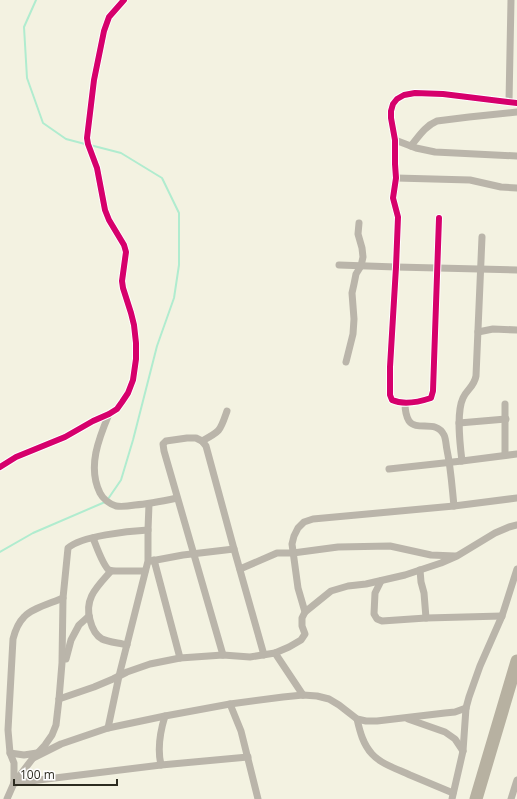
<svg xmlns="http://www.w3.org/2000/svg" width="517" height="799" font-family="'Open Sans',sans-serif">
<rect width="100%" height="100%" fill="#f3f2e1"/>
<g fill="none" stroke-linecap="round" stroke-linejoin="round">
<g stroke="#b0eccf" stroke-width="2">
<polyline points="36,0 24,27 27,78 43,123 66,139 85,144"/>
<polyline points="90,145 121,153 162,178 179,213 179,265 174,298 157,346 133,440 121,480 108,499"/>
<polyline points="0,552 33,533 105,502"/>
</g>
<g stroke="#bab5aa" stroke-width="7">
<polyline points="509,102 511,0"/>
<polyline points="395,140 416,148 435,152 517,156"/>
<path d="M411 146C419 136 425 126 437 121L469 117 517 112"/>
<polyline points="396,178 470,180 501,187 517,188"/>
<path d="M439 218 433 391 431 398C419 402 403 405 392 400L390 395V367L396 267 398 217 393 198 396 178 395 164V140L391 118V111L393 104 397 99 404 95 415 93 443 94 517 103"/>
<polyline points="339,265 396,267 517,270"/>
<polyline points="478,332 493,329 517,330"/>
<polyline points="346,362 353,334 354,319 352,293 354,284 356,274 361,266 363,257 362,248 358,234 359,223"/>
<path d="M405 403C405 408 406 416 409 421 417 432 436 419 444 435 446 439 446 446 447 450 451 469 452 487 454 506"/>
<path d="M109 414C99 438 87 467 100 493 103 499 110 504 116 506 122 507 129 506 135 505 149 504 163 501 177 498"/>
<polyline points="459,423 506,419"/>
<path d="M202 441C221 431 220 431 227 411"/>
<polyline points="505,455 505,404"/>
<path d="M462 461C460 445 456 413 463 398 467 389 474 387 476 376L482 237"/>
<polyline points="0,467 16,457 65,437 93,421 109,414 117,409 122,402 128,393 133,380 136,359 136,343 134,325 131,313 123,288 122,281 126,252 124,245 109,220 105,210 97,168 88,144 87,138 94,80 104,31 109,17 124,0"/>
<polyline points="389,469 462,461 517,454"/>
<path d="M93 538C96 545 103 566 109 570 111 571 113 571 116 571H145"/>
<polyline points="154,560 180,658"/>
<polyline points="151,561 183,555 234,549"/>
<polyline points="240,569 277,553 293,553 338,547 390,546 431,555 455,556"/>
<polyline points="420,570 421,582 424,593 426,618"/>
<path d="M111 571C97 587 84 598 90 620 92 628 95 635 102 639 108 642 120 643 127 645"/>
<polyline points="381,581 375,593 374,614 377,619 382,621 426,618 502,616"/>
<polyline points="305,612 298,588 292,544 294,536 298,528 304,522 313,519 454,506 517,498"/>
<polyline points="275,653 303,695"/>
<polyline points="223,655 164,451 163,444 166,441 187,438 196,438 202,441 206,446 234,549 264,655"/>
<polyline points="66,659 71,640 79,625 89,616"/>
<polyline points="59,699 94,687 113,679 127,672 150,664 180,658 223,655 250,657 275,653 289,647 301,640 305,634 302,626 302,618 305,612 331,591 348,586 366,584 405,575 441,563 457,556 495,533 509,527 517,525"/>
<polyline points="230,704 241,731 258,799"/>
<path d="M357 719C360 732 363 744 372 754 381 764 397 769 410 775 424 781 439 787 453 793"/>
<polyline points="408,719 445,732 455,739 463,751"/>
<polyline points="108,728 119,676 148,561 148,530 149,504"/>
<polyline points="10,753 24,755 37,753"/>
<polyline points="33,758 61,744 108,728 165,716 230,704 283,697 303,695 317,696 329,699 339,705 357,719 366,721 377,721 445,713 455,712 466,708"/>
<path d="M161 765C157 748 160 732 165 716"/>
<polyline points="14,783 161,765 248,757"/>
<path d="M14 783V763L10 753 8 730 13 639C15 631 18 623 24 617 32 608 52 603 63 598"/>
<path d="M7 799 14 783 33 758 45 745 52 735 56 725 59 699 62 663 63 598 68 548C81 536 129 531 148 530"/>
<polyline points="452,799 463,751 466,708 469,697 480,666 502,616 517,569"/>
<polyline points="511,799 517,780"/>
</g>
<polyline stroke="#b7b1a1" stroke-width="13" points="476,799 517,661"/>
<g stroke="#fff" stroke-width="8">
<g id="cycleway">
<path d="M439 218 433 391 431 398C419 402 403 405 392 400L390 395V367L396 267 398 217 393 198 396 178 395 164V140L391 118V111L393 104 397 99 404 95 415 93 443 94 517 103"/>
<polyline points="0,467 16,457 65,437 93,421 109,414 117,409 122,402 128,393 133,380 136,359 136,343 134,325 131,313 123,288 122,281 126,252 124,245 109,220 105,210 97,168 88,144 87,138 94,80 104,31 109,17 124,0"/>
</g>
</g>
<use href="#cycleway" stroke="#d6006c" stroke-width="6"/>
</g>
<path d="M14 779v6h103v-6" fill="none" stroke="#2c2b20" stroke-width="2"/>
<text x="20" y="779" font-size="12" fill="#2c2b20" stroke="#ffffff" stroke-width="3" paint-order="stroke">100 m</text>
</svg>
